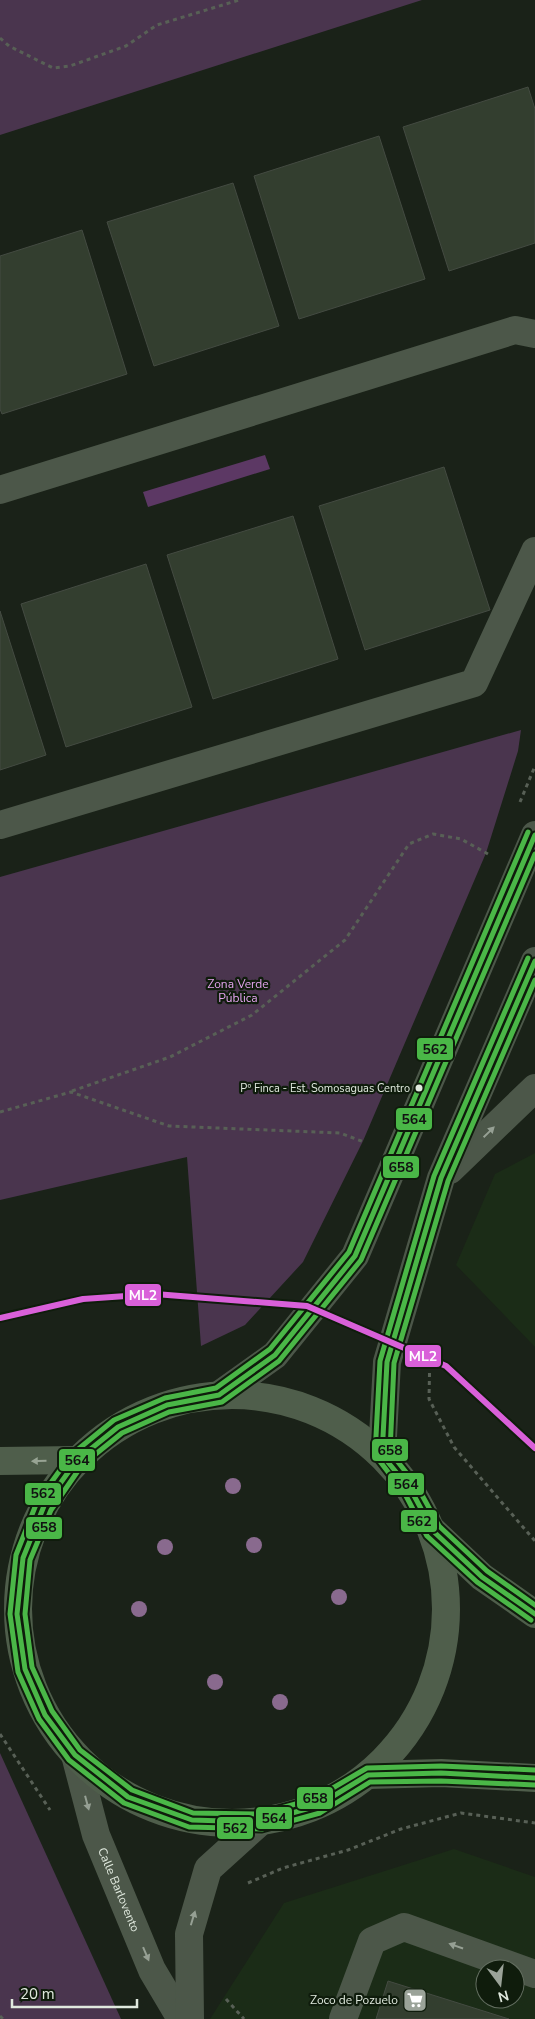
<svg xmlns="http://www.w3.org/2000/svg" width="535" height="2019" font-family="'Nunito Sans',sans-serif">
<rect width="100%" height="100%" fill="#1a2218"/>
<g fill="#1b2c17" fill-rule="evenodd">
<polygon points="535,1153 535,1347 456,1265 495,1174"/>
<path d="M454 1849 535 1877V2019H210L284 1903ZM485 1969H515V1999H485Z"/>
</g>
<g fill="#4a354e">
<polygon points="0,0 422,0 0,135"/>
<polygon points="521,730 518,751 486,853 363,1141 303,1262 245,1325 201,1346 187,1157 0,1200 0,877"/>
<polygon points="0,1753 121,2019 0,2019"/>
</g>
<polygon fill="#5c3864" points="265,455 270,469 148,507 143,492"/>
<g fill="#333e2f" stroke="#444b42">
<polygon points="528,87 535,109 535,243 449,271 403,127"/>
<polygon points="379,136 425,279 299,319 254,176"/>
<polygon points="233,183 279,326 154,366 107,222"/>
<polygon points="82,230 127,374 2,414 0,409 0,256"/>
<polygon points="444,467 490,610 365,650 319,506"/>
<polygon points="293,516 338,659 213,699 167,555"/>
<polygon points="146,564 192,707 66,747 21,604"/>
<polygon points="0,611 46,755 0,770"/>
<polygon points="388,1981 509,2019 376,2019"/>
</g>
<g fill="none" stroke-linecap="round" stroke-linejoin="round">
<g stroke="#586056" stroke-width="3" stroke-dasharray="4 4" stroke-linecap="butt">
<polyline points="0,38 9,46 53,68 70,66 126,46 157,25 239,0"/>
<polyline points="520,802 535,766"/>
<polyline points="72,1091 170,1057 252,1015 345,940 409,844 433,834 461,839 488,854"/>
<polyline points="0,1112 71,1092 169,1126 340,1133 364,1142"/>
<polyline points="430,1349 429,1399 454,1447 535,1541"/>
<polyline points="0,1734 50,1810"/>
<polyline points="248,1883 283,1868 348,1850 401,1829 461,1813 535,1823"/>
<polyline points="226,1999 244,2019"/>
<polyline points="0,2016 3,2019"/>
</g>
<g stroke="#4c5749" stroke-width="28">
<polyline points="0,490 515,330 535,334"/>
<polyline points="0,825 474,683 535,551"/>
<polyline points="450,1170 535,1088"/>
<polyline points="219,1395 275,1355 355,1256 535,835"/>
<polyline points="382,1455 387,1362 441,1178 535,961"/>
<path id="s1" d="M75 1755 96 1835 152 1970 181 2019"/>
<polyline points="190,2019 189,1934 208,1869 260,1822"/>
<polyline points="343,2019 372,1941 404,1927 535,1974"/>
</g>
<g stroke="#4f5e4b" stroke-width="28">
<circle cx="232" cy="1609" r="214"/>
<polyline points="0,1461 77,1460"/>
<polyline points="433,1531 482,1577 535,1614"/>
<polyline points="368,1775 441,1773 535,1778"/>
</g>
<g stroke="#0f1c0c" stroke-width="9">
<g id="bus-1">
<polyline points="535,835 355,1256 275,1355 219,1395 167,1405 118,1427 77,1460 44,1506 23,1558 17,1614 25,1669 45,1715 75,1755 128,1797 192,1820 260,1822 317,1806 368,1775 441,1773 535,1778"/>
<polyline points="535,961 441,1178 387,1362 382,1455 411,1490 433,1531 482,1577 535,1614"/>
</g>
</g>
<g stroke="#0f1c0c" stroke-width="9">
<g id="bus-2">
<polyline points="528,832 349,1252 270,1349 216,1388 165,1398 114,1420 71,1455 37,1502 16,1555 10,1614 18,1672 39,1719 69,1760 124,1803 189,1827 262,1829 320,1813 370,1782 441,1781 535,1785"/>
<polyline points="528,958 434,1176 380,1361 375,1455 405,1494 427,1536 477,1582 531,1620"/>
</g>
</g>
<g stroke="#0f1c0c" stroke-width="9">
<g id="bus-3">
<polyline points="535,854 361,1260 279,1361 222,1402 169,1412 122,1433 82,1465 51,1510 30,1560 25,1614 32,1667 52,1711 80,1750 132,1790 193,1813 259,1814 314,1799 367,1768 441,1766 535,1770"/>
<polyline points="535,980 448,1181 394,1363 390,1452 417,1486 439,1526 487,1571 535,1605"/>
</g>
</g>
<use href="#bus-1" stroke="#4ab747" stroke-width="5"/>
<use href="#bus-2" stroke="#4ab747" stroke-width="5"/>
<use href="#bus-3" stroke="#4ab747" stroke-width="5"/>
<g stroke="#0f1c0c" stroke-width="10">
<polyline id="rail-1" points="0,1318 83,1299 155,1294 307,1306 446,1366 535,1448"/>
</g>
<use href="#rail-1" stroke="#d960d9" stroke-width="6"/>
</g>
<g fill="#896a8e">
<circle cx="233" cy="1486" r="8"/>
<circle cx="254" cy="1545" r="8"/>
<circle cx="165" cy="1547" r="8"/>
<circle cx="339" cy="1597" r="8"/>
<circle cx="139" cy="1609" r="8"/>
<circle cx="215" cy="1682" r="8"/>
<circle cx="280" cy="1702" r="8"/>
</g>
<defs><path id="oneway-solid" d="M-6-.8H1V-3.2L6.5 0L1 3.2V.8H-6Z" transform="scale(1.25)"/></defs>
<g fill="#96a094">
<use href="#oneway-solid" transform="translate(489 1132) rotate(-44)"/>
<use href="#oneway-solid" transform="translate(87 1803) rotate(75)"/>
<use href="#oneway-solid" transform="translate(193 1918) rotate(-73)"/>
<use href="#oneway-solid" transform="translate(456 1946) rotate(-161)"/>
<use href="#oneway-solid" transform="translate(146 1954) rotate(67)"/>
</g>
<use fill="#98a494" href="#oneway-solid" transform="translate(39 1461) rotate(179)"/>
<defs>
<g id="supermarket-square" transform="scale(1.25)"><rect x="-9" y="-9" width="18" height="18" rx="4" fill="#9ba399" stroke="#0f1c0c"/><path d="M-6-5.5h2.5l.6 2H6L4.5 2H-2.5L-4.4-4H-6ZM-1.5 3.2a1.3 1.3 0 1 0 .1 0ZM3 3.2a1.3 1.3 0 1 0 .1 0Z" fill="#fff"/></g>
</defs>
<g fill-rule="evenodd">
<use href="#supermarket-square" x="415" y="2000"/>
</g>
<circle fill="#e0e9de" stroke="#0f1c0c" stroke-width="2" cx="419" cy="1088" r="4.5"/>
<g text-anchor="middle" stroke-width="4.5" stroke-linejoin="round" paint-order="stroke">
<g font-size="11" fill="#e0e9de" stroke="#0f1c0c" text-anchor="end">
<text x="410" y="1092">Pº Finca - Est. Somosaguas Centro</text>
</g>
<g font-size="12" fill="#e4a4ef" stroke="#0f1c0c">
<text x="238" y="988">Zona Verde<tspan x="238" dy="14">Pública</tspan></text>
</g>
<g font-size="12" fill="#e0e9de" stroke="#0f1c0c">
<text dy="4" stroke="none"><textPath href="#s1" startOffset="142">Calle Barlovento</textPath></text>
</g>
<g font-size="12" fill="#e0e9de" stroke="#0f1c0c" text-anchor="end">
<text x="398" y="2004">Zoco de Pozuelo</text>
</g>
</g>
<g stroke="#0f1c0c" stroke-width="2">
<rect x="416" y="1037" width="38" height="24" rx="5" fill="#4ab747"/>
<rect x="395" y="1107" width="38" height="24" rx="5" fill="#4ab747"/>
<rect x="382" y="1155" width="38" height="24" rx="5" fill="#4ab747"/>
<rect x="124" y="1283" width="38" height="24" rx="5" fill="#d960d9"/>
<rect x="404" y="1344" width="38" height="24" rx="5" fill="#d960d9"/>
<rect x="371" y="1438" width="38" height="24" rx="5" fill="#4ab747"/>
<rect x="58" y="1448" width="38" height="24" rx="5" fill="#4ab747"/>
<rect x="387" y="1472" width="38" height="24" rx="5" fill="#4ab747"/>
<rect x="24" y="1482" width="38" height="24" rx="5" fill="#4ab747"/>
<rect x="400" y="1509" width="38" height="24" rx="5" fill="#4ab747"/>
<rect x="25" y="1516" width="38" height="24" rx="5" fill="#4ab747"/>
<rect x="296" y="1786" width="38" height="24" rx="5" fill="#4ab747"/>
<rect x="255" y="1806" width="38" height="24" rx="5" fill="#4ab747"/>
<rect x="216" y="1816" width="38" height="24" rx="5" fill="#4ab747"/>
</g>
<g font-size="14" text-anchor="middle" font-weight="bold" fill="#fff">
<text x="143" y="1300">ML2</text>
<text x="423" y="1361">ML2</text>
</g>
<g font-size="14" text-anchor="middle" font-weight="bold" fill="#111">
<text x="435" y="1054">562</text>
<text x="414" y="1124">564</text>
<text x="401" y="1172">658</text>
<text x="390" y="1455">658</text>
<text x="77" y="1465">564</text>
<text x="406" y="1489">564</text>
<text x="43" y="1498">562</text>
<text x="419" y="1526">562</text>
<text x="44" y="1532">658</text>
<text x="315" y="1803">658</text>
<text x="274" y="1823">564</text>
<text x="235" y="1833">562</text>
</g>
<g transform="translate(500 1984) rotate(165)"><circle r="24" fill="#0f1c0c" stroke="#636e60"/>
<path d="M0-4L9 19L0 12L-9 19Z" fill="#9ba399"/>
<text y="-8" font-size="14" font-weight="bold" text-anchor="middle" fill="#e0e9de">N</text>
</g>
<path d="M12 1999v8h125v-8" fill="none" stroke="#e0e9de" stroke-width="2.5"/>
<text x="20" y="1999" font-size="15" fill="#e0e9de" stroke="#0f1c0c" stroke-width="4" paint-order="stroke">20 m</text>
</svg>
